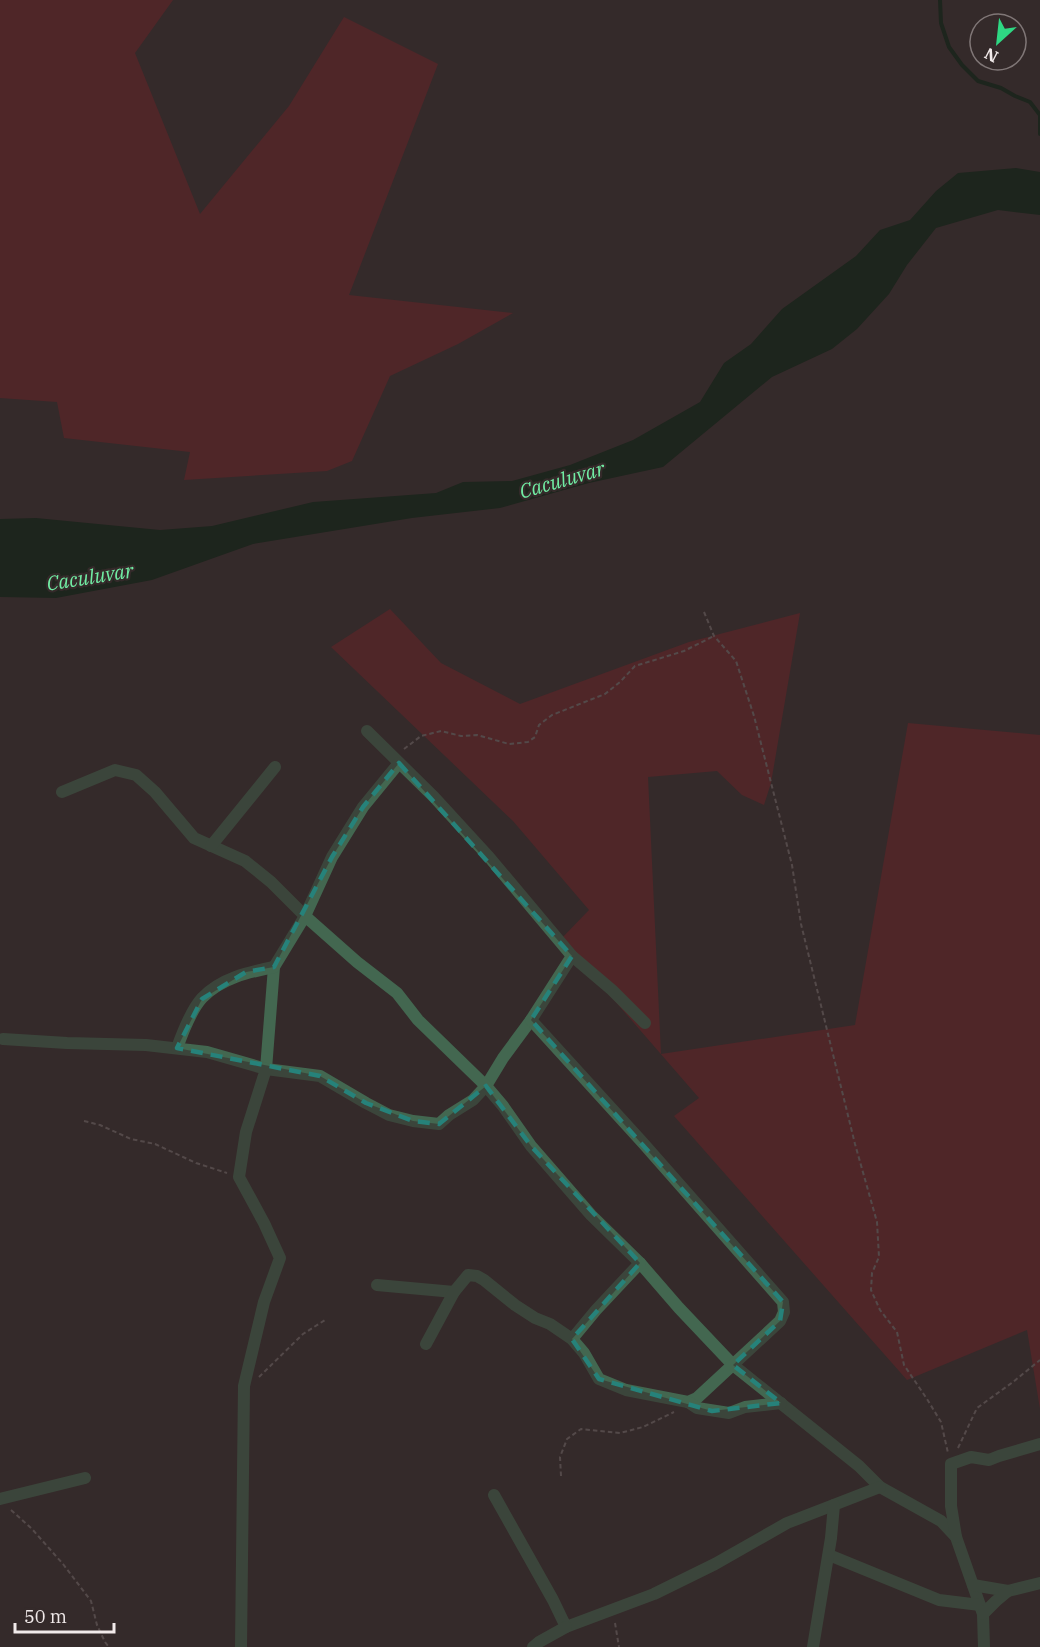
<svg xmlns="http://www.w3.org/2000/svg" width="1040" height="1647" font-family="'IBM Plex Serif',serif">
<rect width="100%" height="100%" fill="#342a2a"/>
<g fill="#6f2227">
<polygon points="0,0 173,0 135,53 200,214 289,106 344,17 438,64 349,295 513,313 458,344 390,376 352,461 327,471 184,480 190,452 64,438 57,402 0,398"/>
<polygon points="390,609 441,663 520,704 689,642 800,613 771,783 764,805 742,795 717,771 648,777 661,1054 855,1025 908,723 1040,735 1040,1409 1027,1330 907,1380 674,1116 699,1098 561,939 589,910 513,821 331,647"/>
</g>
<polygon fill="#011f0e" points="1016,168 1040,172 1040,215 998,210 936,228 907,265 889,294 857,329 832,349 772,377 663,467 589,483 500,508 412,518 253,544 152,580 56,598 0,597 0,519 36,518 160,530 212,526 313,502 436,493 463,482 512,481 570,465 633,440 700,402 724,363 751,344 782,309 856,256 880,230 910,220 936,191 958,173"/>
<g fill="none" stroke-linecap="round" stroke-linejoin="round">
<polyline stroke="#011f0e" stroke-width="4" points="940,0 941,23 949,47 962,65 978,81 1001,88 1015,96 1030,102 1040,115 1040,134"/>
<g stroke="#797070" stroke-width="2" stroke-dasharray="4.5 3" stroke-linecap="butt">
<polyline points="704,612 714,636 736,661 754,716 792,865 801,924 855,1144 877,1222 879,1257 872,1273 871,1290 880,1310 897,1332 904,1365 927,1399 941,1422 948,1453"/>
<polyline points="404,749 421,736 441,731 461,736 477,735 509,744 528,742 535,737 539,725 552,715 605,694 620,682 635,666 684,651 714,636"/>
<polyline points="84,1121 100,1125 131,1139 155,1144 196,1163 227,1173"/>
<polyline points="259,1377 303,1334 325,1320"/>
<polyline points="958,1448 977,1408 1013,1382 1040,1360"/>
<polyline points="561,1476 560,1457 567,1439 581,1429 620,1433 643,1427 674,1412"/>
<polyline points="11,1510 32,1529 63,1564 91,1601 97,1625 105,1642 109,1647"/>
<polyline points="615,1623 619,1647"/>
</g>
<g stroke="#436750" stroke-width="12">
<polyline points="367,731 434,797 489,857 572,956 531,1020 503,1058 486,1086 503,1106 531,1146 591,1215 640,1263 679,1308 733,1365 859,1466 880,1487 941,1521 956,1537 983,1614 984,1647"/>
<polyline points="62,792 115,770 136,775 155,792 194,838 245,861 271,882 305,916 357,962 397,993 418,1020 486,1086 473,1100 449,1115 439,1124 413,1121 389,1115 366,1103 320,1076 266,1069 274,967 305,916 332,857 363,807 399,763"/>
<polyline points="211,846 275,767"/>
<polyline points="572,956 612,990 645,1023"/>
<polyline points="3,1039 67,1043 146,1045 207,1052 266,1069 246,1132 239,1177 264,1223 280,1258 264,1302 244,1386 241,1647"/>
<path d="M177 1048C182 1034 191 1010 202 998 221 978 249 972 274 967"/>
<polyline points="377,1285 454,1292"/>
<polyline points="572,1339 596,1310 640,1263"/>
<polyline points="426,1344 454,1292 468,1275 477,1276 484,1280 515,1305 535,1318 550,1324 572,1339 584,1353 599,1379 626,1390 688,1402 697,1398 780,1321 784,1312 783,1302 643,1143 531,1020"/>
<polyline points="688,1402 697,1408 729,1413 745,1407 781,1403"/>
<polyline points="494,1495 553,1600 566,1627 654,1594 715,1564 787,1523 880,1487"/>
<polyline points="0,1499 85,1478"/>
<polyline points="956,1537 951,1506 951,1464 971,1457 989,1460 999,1456 1040,1444"/>
<polyline points="829,1555 939,1600 980,1605"/>
<polyline points="973,1585 1008,1591 1040,1583"/>
<polyline points="983,1614 996,1601 1008,1591"/>
<polyline points="533,1647 539,1642 566,1627"/>
<polyline points="813,1647 831,1538 834,1505"/>
</g>
</g>
<path d="M0 0H1040V1647H0ZM399 763 572 956 531 1020 783 1302 780 1321 733 1365 781 1403 712 1411 599 1379 572 1339 640 1263 531 1146 486 1086 439 1124 413 1121 366 1103 320 1076 177 1048 202 999 246 972 274 967 332 857 363 807Z" fill="#342a2a" fill-opacity=".55" fill-rule="evenodd"/>
<path fill="none" stroke="#26827a" stroke-width="4.5" stroke-dasharray="12 8" stroke-linejoin="round" d="M399 763 572 956 531 1020 783 1302 780 1321 733 1365 781 1403 712 1411 599 1379 572 1339 640 1263 531 1146 486 1086 439 1124 413 1121 366 1103 320 1076 177 1048 202 999 246 972 274 967 332 857 363 807Z"/>
<g text-anchor="middle" stroke-width="4.5" stroke-linejoin="round" paint-order="stroke">
<g font-size="20" font-style="italic" fill="#71eda4" stroke="#342a2a">
<text transform="translate(562 480) rotate(-16)" y="7">Caculuvar</text>
<text transform="translate(90 577) rotate(-9)" y="7">Caculuvar</text>
</g>
</g>
<g transform="translate(998 42) rotate(207)"><circle r="28" fill="#342a2a" stroke="#807777" stroke-width="1.5"/>
<path d="M0-4.5L10 22L0 15L-10 22Z" fill="#2ed883"/>
<text y="-9" font-size="16" font-weight="bold" text-anchor="middle" fill="#f1eaea">N</text>
</g>
<path d="M15 1623v9h99v-9" fill="none" stroke="#f1eaea" stroke-width="3"/>
<text x="24" y="1623" font-size="18" fill="#f1eaea" stroke="#342a2a" stroke-width="4.5" paint-order="stroke">50 m</text>
</svg>
